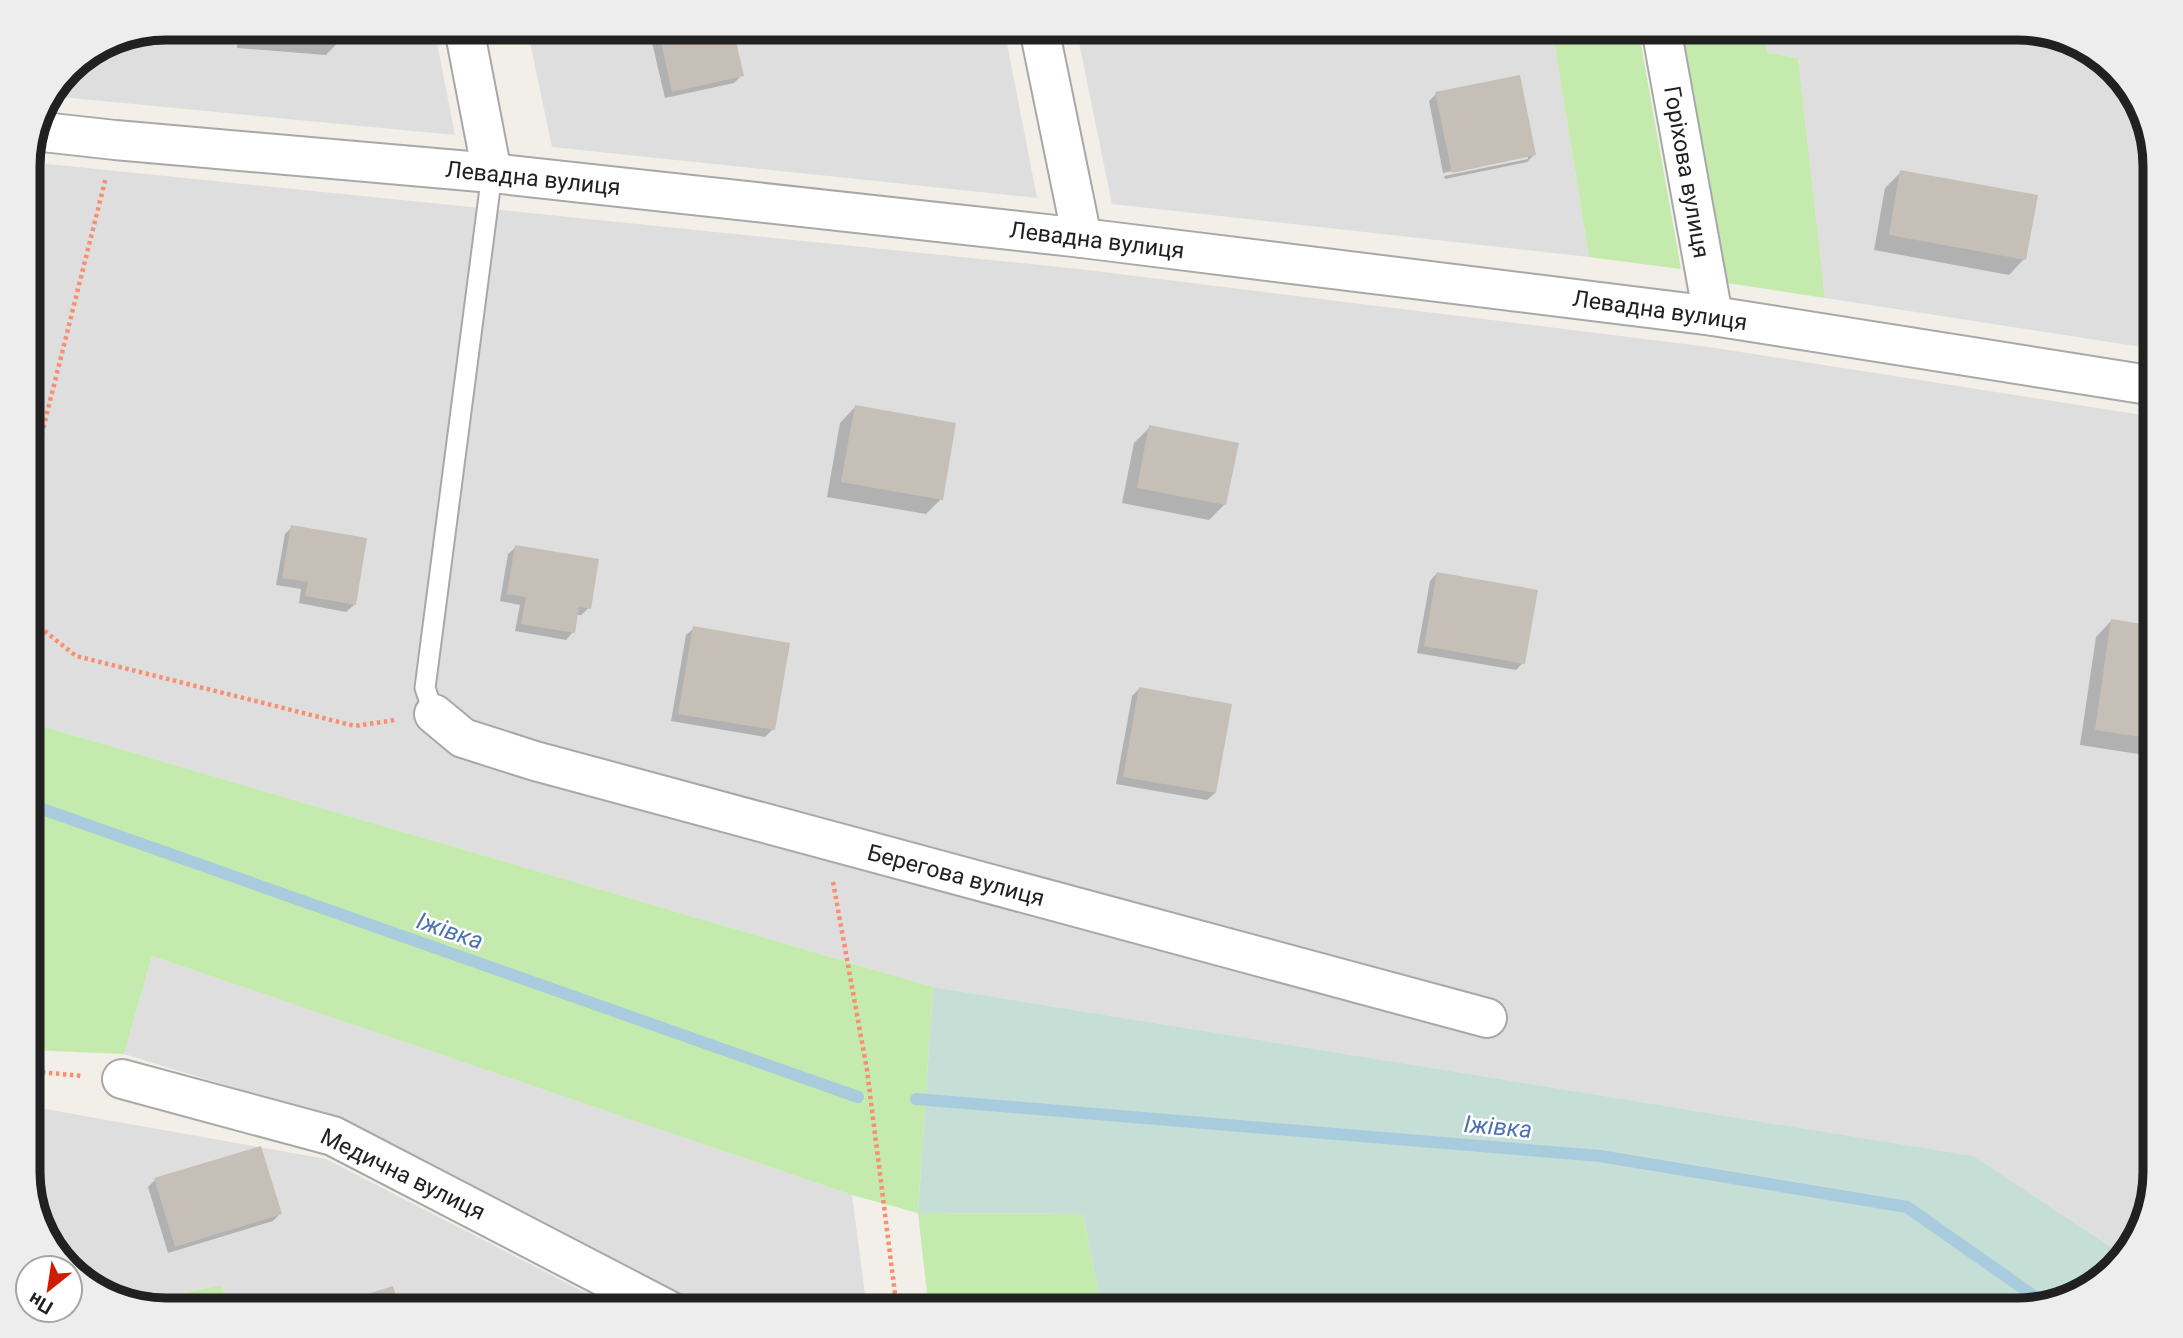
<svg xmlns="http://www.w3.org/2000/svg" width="2183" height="1338" font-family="Roboto,sans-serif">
<rect width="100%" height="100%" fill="#f1efe7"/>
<g fill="#dfdede">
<polygon points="166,28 434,28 455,135 50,96 69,68 114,38"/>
<polygon points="527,28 1004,28 1037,198 552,147"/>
<polygon points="1076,28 1552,28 1589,257 1112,204"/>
<polygon points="1761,28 2017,28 2086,47 2136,97 2155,157 2155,349 1825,298 1798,58 1768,53"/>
<polygon points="28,162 1079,269 1709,347 2155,417 2155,1172 2136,1241 2123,1255 1972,1156 933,987 28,722"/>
<polygon points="152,956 852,1195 867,1310 701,1310 670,1288 340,1120 124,1054"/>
<polygon points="28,1106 326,1159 619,1310 234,1310 221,1285 139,1303 97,1291 47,1241 28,1181"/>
</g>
<g fill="#c4eaae">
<polygon points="1552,28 1638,28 1681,269 1589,257"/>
<polygon points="1679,28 1761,28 1768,53 1798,58 1825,298 1727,283"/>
<polygon points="28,722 933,987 918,1213 1083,1214 1102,1310 929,1310 918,1213 852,1195 152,956 124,1054 28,1050"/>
<polygon points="221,1285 234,1310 166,1310 139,1303"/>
</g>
<polygon fill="#c5dfd6" points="933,987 1973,1156 2123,1255 2086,1291 2017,1310 1102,1310 1083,1214 918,1213"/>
<g fill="#0003">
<polygon points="239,28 342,28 341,39 326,55 237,48"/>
<polygon points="656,28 731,28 742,75 734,83 665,98 650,34"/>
<polygon points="1436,94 1534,155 1527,162 1445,179 1444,176 1528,159 1528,155 1443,173 1429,101"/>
<polygon points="1901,172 2024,259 2009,275 1874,250 1885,188"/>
<polygon points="855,407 941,499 926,514 827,497 840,423"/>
<polygon points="1150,427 1225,504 1209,520 1122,503 1134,443"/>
<polygon points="292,527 354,605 346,612 299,603 301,589 276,585 285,534"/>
<polygon points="2155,543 2155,608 2145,607"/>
<polygon points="516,547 589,608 581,615 576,615 573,632 566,640 515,631 520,605 500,601 508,554"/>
<polygon points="1437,573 1523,663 1516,670 1417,653 1430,581"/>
<polygon points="2111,621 2155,627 2155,745 2145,755 2080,745 2096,637"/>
<polygon points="694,628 773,729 765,737 671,721 686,635"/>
<polygon points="1139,689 1215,793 1207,800 1116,784 1132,696"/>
<polygon points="155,1180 280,1214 273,1221 168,1253 148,1187"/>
</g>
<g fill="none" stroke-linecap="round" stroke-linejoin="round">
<g stroke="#a9cbde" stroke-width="12">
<polyline points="28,804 858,1097"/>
<polyline points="916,1099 1600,1156 1907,1207 2044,1303"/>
</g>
</g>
<g fill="#c6bfb7">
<polygon points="253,28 344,28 343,40 252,33"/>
<polygon points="658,28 733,28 744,76 672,92"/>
<polygon points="1520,75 1536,155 1452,173 1435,92"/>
<polygon points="1900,170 2038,195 2026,260 1889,235"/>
<polygon points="855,405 956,423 943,500 841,482"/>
<polygon points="1149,425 1239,443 1226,505 1137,488"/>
<polygon points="291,525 367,538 356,605 305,596 308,582 282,578"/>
<polygon points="515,545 599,559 591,609 579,607 575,633 521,624 526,597 507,594"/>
<polygon points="1437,572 1538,590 1525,664 1424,646"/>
<polygon points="2111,619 2155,626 2155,739 2095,730"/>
<polygon points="693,626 790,643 775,730 678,714"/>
<polygon points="1139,687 1232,704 1216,793 1123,777"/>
<polygon points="261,1146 282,1214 175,1247 154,1178"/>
<polygon points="393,1286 400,1310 333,1310 332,1305"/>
</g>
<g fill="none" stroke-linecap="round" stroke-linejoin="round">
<g stroke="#a8a8a8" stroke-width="23">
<polyline id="lane" points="434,714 425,688 492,173"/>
</g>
<g stroke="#a8a8a8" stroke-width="42">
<g id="street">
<polyline points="464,28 492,173"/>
<polyline points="1039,28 1082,238"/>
<polyline points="1661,28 1713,316"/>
<polyline points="34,131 115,140 492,173 1082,238 1713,316 2155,386"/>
<polyline points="434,714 463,738 535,761 1487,1018"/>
<polyline points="122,1079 333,1136 668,1310"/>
</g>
</g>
<g stroke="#f98f71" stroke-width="4.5" stroke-dasharray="3.5 3.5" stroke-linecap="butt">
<polyline points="28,489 106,177"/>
<polyline points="28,618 76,656 355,726 395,720"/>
<polyline points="833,882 867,1070 897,1310"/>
<polyline points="28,1071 83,1076"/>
</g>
<use href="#lane" stroke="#fff" stroke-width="19"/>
<use href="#street" stroke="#fff" stroke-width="38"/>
</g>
<g text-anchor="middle" stroke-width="5" stroke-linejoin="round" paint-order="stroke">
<g font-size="23" fill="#212121" stroke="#fff">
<text transform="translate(1687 172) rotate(80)" y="8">Горіхова вулиця</text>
<text transform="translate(533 178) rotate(6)" y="8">Левадна вулиця</text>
<text transform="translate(1097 240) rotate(7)" y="8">Левадна вулиця</text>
<text transform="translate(1660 310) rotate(8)" y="8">Левадна вулиця</text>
<text transform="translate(956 875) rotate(15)" y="8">Берегова вулиця</text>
<text transform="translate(403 1174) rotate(26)" y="8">Медична вулиця</text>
</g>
<g font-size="24" font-style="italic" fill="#4d72b1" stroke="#fff">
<text transform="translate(450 931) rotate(19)" y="8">Іжівка</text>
<text transform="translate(1498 1127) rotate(5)" y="8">Іжівка</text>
</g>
</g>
<path d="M0 0H2183V1338H0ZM166 40H2017A126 126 0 0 1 2143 166V1172A126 126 0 0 1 2017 1298H166A126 126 0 0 1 40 1172V166A126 126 0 0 1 166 40Z" fill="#ededed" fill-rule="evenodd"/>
<path fill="none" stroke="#212121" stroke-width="9" d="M166 40H2017A126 126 0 0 1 2143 166V1172A126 126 0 0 1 2017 1298H166A126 126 0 0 1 40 1172V166A126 126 0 0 1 166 40Z"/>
<g transform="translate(49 1289) rotate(210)"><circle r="33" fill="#ffffff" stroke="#a6a6a6" stroke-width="2"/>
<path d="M0-5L12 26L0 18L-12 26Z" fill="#cf1b02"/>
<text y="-10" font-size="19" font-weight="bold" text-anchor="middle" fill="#212121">Пн</text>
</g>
</svg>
